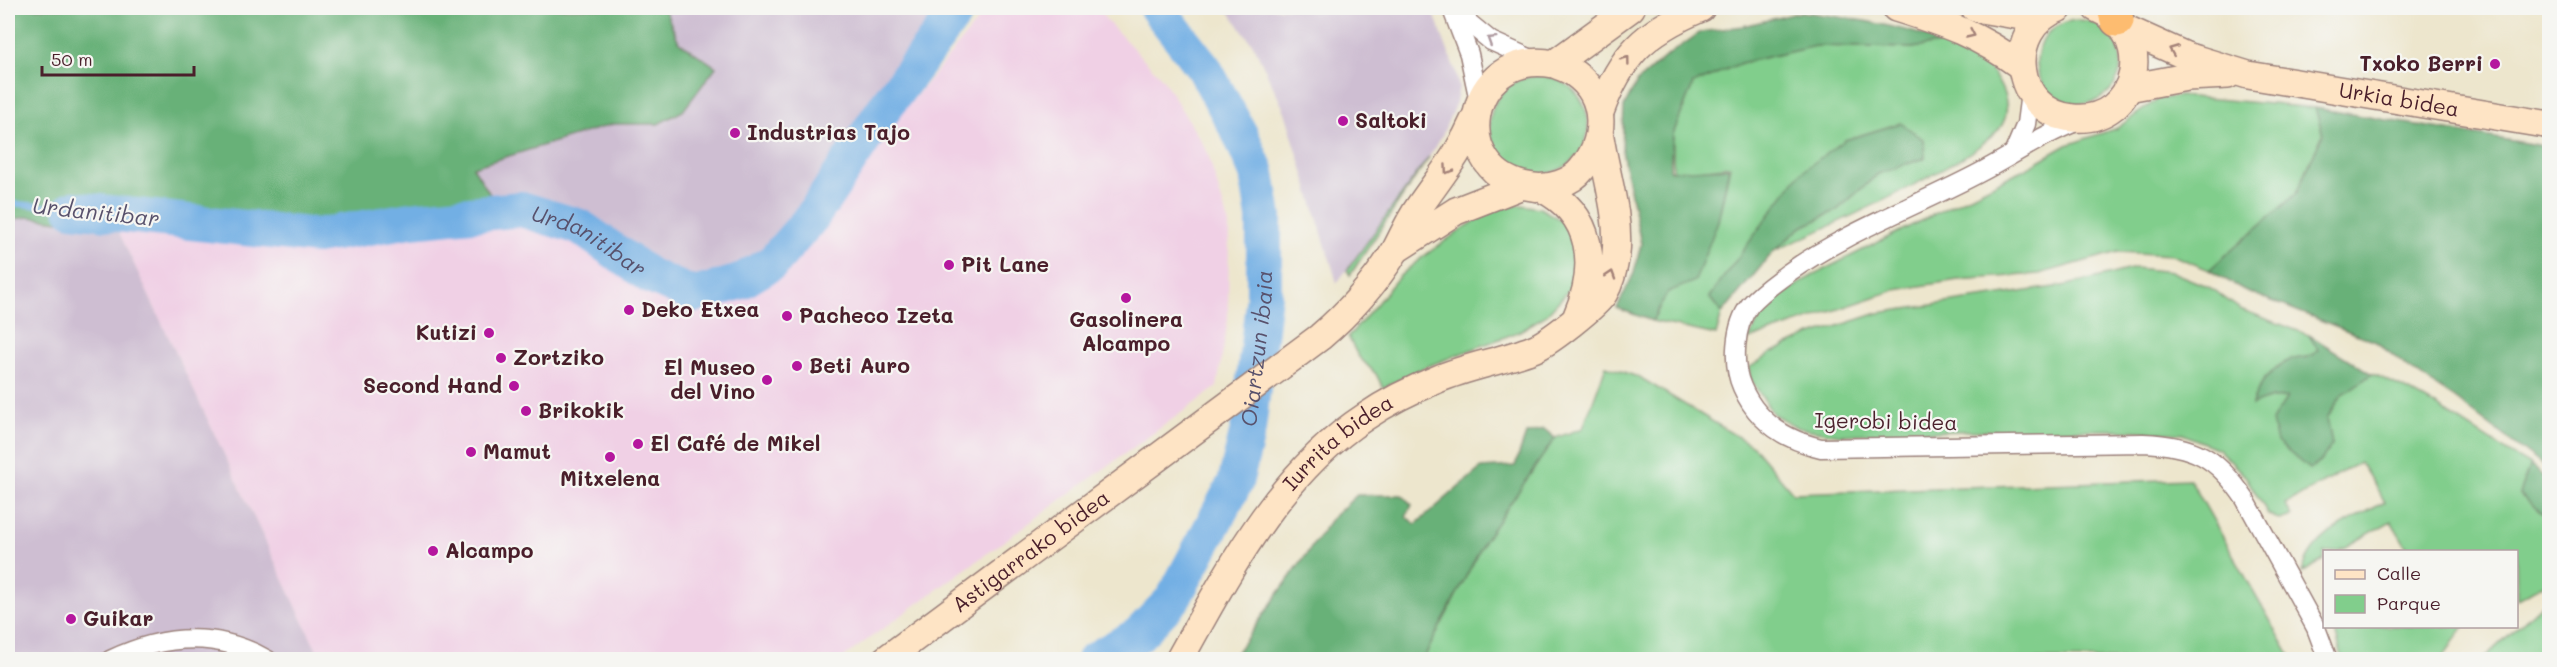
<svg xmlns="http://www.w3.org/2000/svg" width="2557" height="667" font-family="Mali,sans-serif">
<rect width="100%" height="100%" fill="#f6f6f2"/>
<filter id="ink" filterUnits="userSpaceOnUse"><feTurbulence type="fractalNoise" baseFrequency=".0167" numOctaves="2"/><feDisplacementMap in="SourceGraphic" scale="12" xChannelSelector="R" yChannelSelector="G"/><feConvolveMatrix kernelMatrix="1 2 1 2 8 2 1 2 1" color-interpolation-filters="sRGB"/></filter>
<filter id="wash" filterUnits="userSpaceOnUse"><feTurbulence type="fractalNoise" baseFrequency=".008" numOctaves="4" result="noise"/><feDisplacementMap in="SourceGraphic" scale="24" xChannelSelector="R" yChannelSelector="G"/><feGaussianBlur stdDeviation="1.35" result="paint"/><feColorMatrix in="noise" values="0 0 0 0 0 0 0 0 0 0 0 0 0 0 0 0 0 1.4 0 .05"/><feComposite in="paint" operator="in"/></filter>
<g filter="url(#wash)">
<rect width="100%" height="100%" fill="#ede6cd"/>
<polygon fill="#f0d0e5" points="988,8 1098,8 1107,21 1163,79 1207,151 1229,225 1228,320 1217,387 841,659 321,659 114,222 153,224 264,239 321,244 500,220 535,222 561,230 663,296 694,305 715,306 736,300 754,291 771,281 790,263 885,134"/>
<g fill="#cebed2">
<polygon points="664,8 940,8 788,232 764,259 711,283 688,281 662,267 584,215 551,199 491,196 473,167 613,124 658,124 683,111 716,67 679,42"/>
<polygon points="1226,8 1432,8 1455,70 1459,87 1456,102 1441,138 1429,157 1337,283 1285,112 1254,46"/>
<polygon points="29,217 73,223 114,222 321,659 8,659 8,220"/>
</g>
<g fill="#81ce8c" stroke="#66765c" stroke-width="1.5">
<circle cx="2079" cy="62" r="42"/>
<path d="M1946 43C1956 48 1970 52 1979 59 1996 73 2014 101 2003 123 1985 159 1817 232 1774 251L1800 228 1837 210 1878 174 1925 158 1924 140 1900 123 1845 140 1709 297 1722 313 1716 335 1652 321 1668 292 1718 221 1730 166 1673 173V134L1693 84 1741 63 1816 46 1912 48Z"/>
<circle cx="1539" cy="125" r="49"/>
<polygon points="2181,96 2315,108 2323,134 2296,194 2209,270 2172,255 2118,252 2039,274 1958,280 1895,290 1748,340 1769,302 1817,273 2032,165 2067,145 2117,128 2158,99"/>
<polygon points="1429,157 1350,275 1347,270"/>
<path d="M1521 205 1540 208 1561 220 1574 238 1578 266 1570 289 1545 316 1518 332 1423 368 1383 388 1376 374 1358 356 1348 336C1366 319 1380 299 1396 280 1412 263 1481 213 1503 207 1508 206 1515 206 1521 205Z"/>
<path d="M2135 268 2172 272 2209 287 2240 309 2309 335 2319 350C2307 362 2301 355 2288 361 2269 369 2258 386 2252 404L2272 398 2288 397 2332 444 2327 418 2342 395 2372 374C2429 396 2477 435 2530 465L2519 494 2549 519V581L2517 600 2516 552 2409 551 2391 521 2339 551 2324 552V560L2302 573C2311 534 2353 520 2385 502L2360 462 2285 504 2292 516 2280 520 2268 514 2246 477 2218 449 2183 434 2117 430 1956 431 1840 435 1798 428 1773 414 1750 378 1749 368 1773 352 1808 336 1878 313 2068 285Z"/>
<polygon points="1606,366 1641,378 1753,446 1793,493 2190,479 2292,659 1423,660 1485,540 1555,438 1583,428"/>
<polygon points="2549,598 2549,659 2483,659"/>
<polygon points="2337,626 2463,626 2463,627 2442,659 2343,660 2334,628"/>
</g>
<g fill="#68b178" stroke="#596852" stroke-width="1.5">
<polygon points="8,8 664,8 679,42 716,67 683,111 658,124 613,124 473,167 491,196 310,225 182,215 73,223 29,217 8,220"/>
<path d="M1801 12C1851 18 1899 25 1946 43L1912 48 1816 46 1741 63 1693 84 1673 134 1670 171 1729 168 1718 221 1695 281 1668 292 1652 321 1617 308 1634 273 1641 244 1622 150 1624 107 1637 82 1665 57 1701 32 1743 26Z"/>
<polygon points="2315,108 2549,147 2549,470 2455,399 2410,369 2376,342 2244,290 2209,270 2296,194 2323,134"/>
<polygon points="1901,123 1924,140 1925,158 1878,174 1837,210 1800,228 1774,251 1722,313 1709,297 1800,173 1845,140"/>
<path d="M2309 335 2372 374 2342 395 2327 418 2332 444 2321 461 2309 469 2277 442 2272 421 2287 397 2272 398 2252 405C2258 385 2268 371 2288 361 2300 355 2307 362 2318 350Z"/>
<polygon points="1544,429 1555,438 1485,540 1423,659 1232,659 1332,518 1357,495 1402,495 1412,505 1406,517 1416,524 1481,468 1515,466 1526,434"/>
<polygon points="2530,465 2549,482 2549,519 2519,494"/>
</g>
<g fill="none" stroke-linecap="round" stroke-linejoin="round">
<polyline stroke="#72afe4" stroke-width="6" points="8,203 72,209"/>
<g stroke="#72afe4" stroke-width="36">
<path id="s1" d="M72 209 317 236 411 220 521 209 580 227 650 276 694 295 740 282 773 262 812 217 888 103 959 8"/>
<path id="s2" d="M1094 660 1138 635 1173 599 1235 483 1248 430 1264 295V217L1257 173 1241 136 1204 68 1157 8"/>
</g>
</g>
</g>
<g filter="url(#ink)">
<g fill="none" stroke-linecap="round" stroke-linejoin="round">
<g stroke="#9c827c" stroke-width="21">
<g id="street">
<polyline points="1452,9 1491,41 1536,61"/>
<polyline points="1453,12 1469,54 1479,101"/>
<path d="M2081 120C2045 133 2015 154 1981 172 1917 206 1847 231 1788 273 1775 283 1761 292 1750 305 1734 325 1732 365 1742 387 1757 422 1785 440 1821 448L2143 443C2194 445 2217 457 2245 499L2316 628 2328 660"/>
<polyline points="2014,152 2026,124 2030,93"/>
<path d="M110 660C162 635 216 630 268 660"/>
</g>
</g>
<g stroke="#9c827c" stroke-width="30">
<g id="secondary">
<path d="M1896 8C1945 23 1979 35 2021 66"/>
<polyline points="1975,8 2039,19"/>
<path d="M2059 8C2003 29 2013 113 2073 118 2139 124 2158 33 2096 8"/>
<path id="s3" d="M2124 28 2186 56 2248 75 2550 125"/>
<path d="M1554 64C1561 67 1569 69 1575 74 1608 97 1606 141 1582 169 1571 183 1550 189 1533 187 1444 176 1465 47 1554 64L1631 8"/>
<polyline points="2128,88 2187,77 2228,75"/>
<path d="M1600 112C1621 55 1644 32 1701 8"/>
<path d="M1541 188C1594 214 1598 267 1577 316"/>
<polyline points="1400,247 1456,211 1520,186"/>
<path id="s4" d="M885 660 1320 337C1348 313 1375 283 1395 251 1403 236 1409 221 1419 207 1441 175 1459 155 1475 118"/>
<path id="s5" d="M1179 660C1228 572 1279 473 1365 417 1387 402 1413 389 1438 379 1469 366 1502 361 1533 349 1547 344 1597 305 1604 293 1611 281 1614 267 1616 254 1620 216 1606 175 1600 137"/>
</g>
</g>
<g stroke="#9c827c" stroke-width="36">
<polyline id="highway" points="2114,8 2117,20"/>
</g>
<use href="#street" stroke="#fff" stroke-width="18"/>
<use href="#secondary" stroke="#fee4c5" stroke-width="27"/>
<use href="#highway" stroke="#fdbc6f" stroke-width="33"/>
</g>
<defs><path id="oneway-chevron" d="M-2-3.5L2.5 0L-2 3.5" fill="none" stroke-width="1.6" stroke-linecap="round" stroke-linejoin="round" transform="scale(1.5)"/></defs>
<g stroke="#a48278">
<use href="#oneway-chevron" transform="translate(1971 34) rotate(25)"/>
<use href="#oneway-chevron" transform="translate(2173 50) rotate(-158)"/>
<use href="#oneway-chevron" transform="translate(1626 60) rotate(-53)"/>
<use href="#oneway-chevron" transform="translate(1448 170) rotate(125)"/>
<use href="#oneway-chevron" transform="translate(1611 275) rotate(-72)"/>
</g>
<use stroke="#ae9aa0" href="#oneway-chevron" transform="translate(1491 40) rotate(-148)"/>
</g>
<g fill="#b5179e" stroke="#f6f6f2" stroke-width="2">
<circle cx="2495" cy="64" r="6"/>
<circle cx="1343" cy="121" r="6"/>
<circle cx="735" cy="133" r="6"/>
<circle cx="949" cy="265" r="6"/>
<circle cx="1126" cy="298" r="6"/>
<circle cx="629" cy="310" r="6"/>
<circle cx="787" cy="316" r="6"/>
<circle cx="489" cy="333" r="6"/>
<circle cx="501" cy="358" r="6"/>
<circle cx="797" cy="366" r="6"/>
<circle cx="767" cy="380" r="6"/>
<circle cx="514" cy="386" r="6"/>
<circle cx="526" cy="411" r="6"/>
<circle cx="638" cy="444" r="6"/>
<circle cx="471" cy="452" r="6"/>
<circle cx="610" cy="457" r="6"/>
<circle cx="433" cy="551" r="6"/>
<circle cx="71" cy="619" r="6"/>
</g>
<g text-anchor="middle" stroke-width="4.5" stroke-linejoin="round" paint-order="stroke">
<g font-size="21" font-weight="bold" fill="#4a1f2b" stroke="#f6f6f2" text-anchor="start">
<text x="2483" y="71" text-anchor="end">Txoko Berri</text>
<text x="1355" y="128">Saltoki</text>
<text x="747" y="140">Industrias Tajo</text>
<text x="961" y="272">Pit Lane</text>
<text x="641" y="317">Deko Etxea</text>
<text x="799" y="323">Pacheco Izeta</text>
<text x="1126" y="327" text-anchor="middle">Gasolinera<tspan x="1126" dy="24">Alcampo</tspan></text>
<text x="477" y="340" text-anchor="end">Kutizi</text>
<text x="513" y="365">Zortziko</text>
<text x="809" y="373">Beti Auro</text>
<text x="755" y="375" text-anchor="end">El Museo<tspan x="755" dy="24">del Vino</tspan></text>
<text x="502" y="393" text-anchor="end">Second Hand</text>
<text x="538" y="418">Brikokik</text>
<text x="650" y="451">El Café de Mikel</text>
<text x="483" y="459">Mamut</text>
<text x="610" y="486" text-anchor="middle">Mitxelena</text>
<text x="445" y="558">Alcampo</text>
<text x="83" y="626">Guikar</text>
</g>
<g font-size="21" fill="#4a1f2b" stroke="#f6f6f2">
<text dy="7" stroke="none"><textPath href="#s3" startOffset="286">Urkia bidea</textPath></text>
<text transform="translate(1886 422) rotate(1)" y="7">Igerobi bidea</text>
<text dy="7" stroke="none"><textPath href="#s5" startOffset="272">Iurrita bidea</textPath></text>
<text dy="7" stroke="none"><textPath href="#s4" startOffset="182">Astigarrako bidea</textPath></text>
</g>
<g font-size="22" font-style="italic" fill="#58516c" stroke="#f6f6f2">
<text transform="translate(96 212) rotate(6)" y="8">Urdanitibar</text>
<text dy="8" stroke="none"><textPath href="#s1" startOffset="528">Urdanitibar</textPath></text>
<text dy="8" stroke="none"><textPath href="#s2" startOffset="369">Oiartzun ibaia</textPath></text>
</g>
</g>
<rect width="2557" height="667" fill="none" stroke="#f6f6f2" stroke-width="30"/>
<rect x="2323" y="550" width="195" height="78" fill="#f6f6f2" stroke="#b1a0a2" stroke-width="1.5"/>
<rect x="2335" y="570" width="30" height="9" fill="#fee4c5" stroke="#b1a0a2" stroke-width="1.5"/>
<text x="2377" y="580" font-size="18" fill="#4a1f2b">Calle</text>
<rect x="2335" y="595" width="30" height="18" fill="#81ce8c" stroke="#b1a0a2" stroke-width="1.5"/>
<text x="2377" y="610" font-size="18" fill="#4a1f2b">Parque</text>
<path d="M42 66v9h152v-9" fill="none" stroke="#4a1f2b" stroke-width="3"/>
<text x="51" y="66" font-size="18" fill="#4a1f2b" stroke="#f6f6f2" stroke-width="4.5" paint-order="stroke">50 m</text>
</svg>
